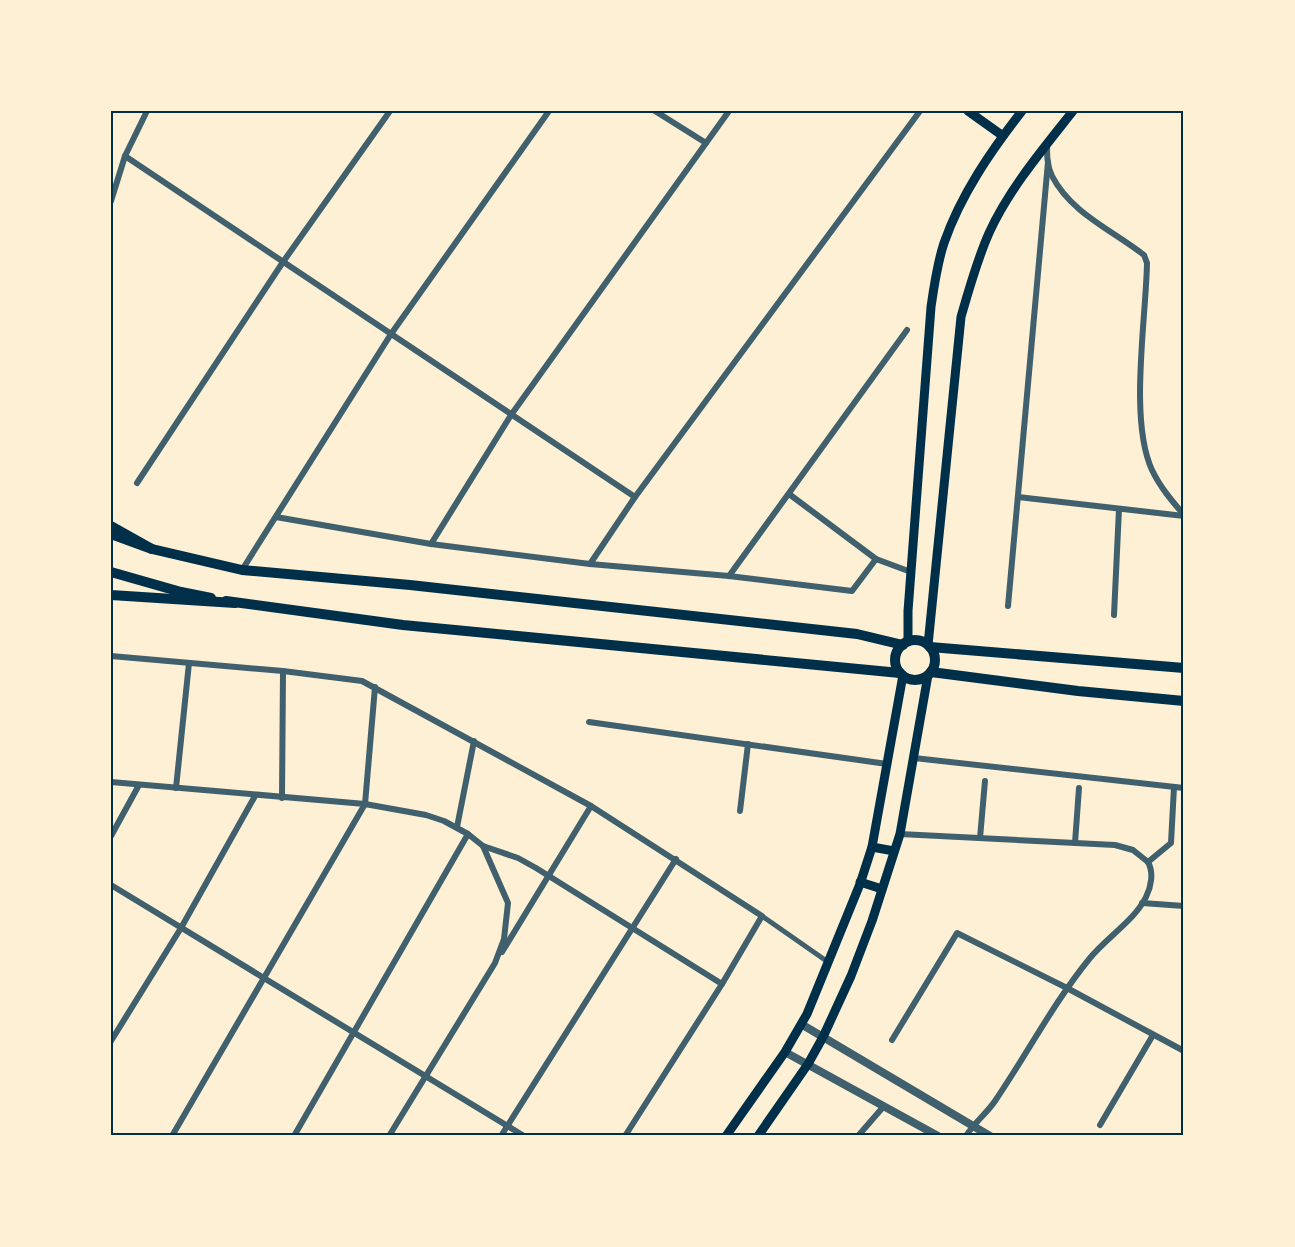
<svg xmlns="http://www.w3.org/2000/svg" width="1295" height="1247" font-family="Overpass,sans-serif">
<rect width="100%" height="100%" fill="#fdf0d5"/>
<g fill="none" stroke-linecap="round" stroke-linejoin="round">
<polyline stroke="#3f606c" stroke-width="5" points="762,916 828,962"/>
<g stroke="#3f606c" stroke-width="6">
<polyline points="655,111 706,143"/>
<path d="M1047 144C1047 155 1047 166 1052 176 1071 213 1112 230 1144 255L1147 263C1146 320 1129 420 1152 470 1160 487 1172 501 1184 515"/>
<polyline points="125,156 635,497"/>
<polyline points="111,201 125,156 147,111"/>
<polyline points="137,483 283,262 390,111"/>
<polyline points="789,494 876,559 911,572"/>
<polyline points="1018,497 1184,516"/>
<polyline points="276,517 431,544 590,564 729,576 852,591 876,559"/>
<polyline points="431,544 511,415 729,111"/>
<polyline points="590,564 635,497 920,111"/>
<polyline points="242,570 391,334 549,111"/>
<polyline points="729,576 907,330"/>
<polyline points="1008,606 1048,162"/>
<polyline points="1114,615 1119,509"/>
<polyline points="111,656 283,671 362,681 591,806 762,916 722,984 625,1136"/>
<polyline points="589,722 887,764"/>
<polyline points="914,758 1184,788"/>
<polyline points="111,782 365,804 426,815 444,821 468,834 483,846 508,903 504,939 495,963 389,1136"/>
<polyline points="176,788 189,663"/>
<polyline points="282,798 283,671"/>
<polyline points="740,811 748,744"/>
<polyline points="457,827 474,741"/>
<polyline points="900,834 1115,845 1133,850 1148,862"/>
<polyline points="111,836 139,785"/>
<polyline points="980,838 985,781"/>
<polyline points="1075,843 1079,788"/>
<polyline points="483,846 518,858 536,868 722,984"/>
<polyline points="1148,862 1171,843 1174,787"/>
<polyline points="111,885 524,1136"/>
<polyline points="1142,903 1184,906"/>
<polyline points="502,952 591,806"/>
<polyline points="892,1040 957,933 1067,988 1184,1051"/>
<polyline points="111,1041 181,928 255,796"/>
<polyline points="1100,1125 1153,1035"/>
<polyline points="172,1136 365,804 375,687"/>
<polyline points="294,1136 468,834"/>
<polyline points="501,1136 676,859"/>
<polyline points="858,1136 884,1106"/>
<path d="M966 1136C974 1123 987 1113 995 1101 1027 1054 1054 1002 1090 958 1106 938 1135 920 1146 897 1151 887 1154 873 1148 862"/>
</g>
<g stroke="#3f606c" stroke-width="8">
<polyline points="801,1024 990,1136"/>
<polyline points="785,1052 938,1136"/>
</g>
<g stroke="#003049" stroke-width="9">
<polyline points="968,111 1003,136"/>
<path d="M908 642V611L931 307C934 286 937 264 944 243 961 194 991 151 1022 111"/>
<path d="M928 645 961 317C969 289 977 260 989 233 1009 189 1043 149 1073 111"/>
<polyline points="872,847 894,851"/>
<polyline points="860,882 882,889"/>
<polyline points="726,1136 785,1052 807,1014 860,884 872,847 903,675"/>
<polyline points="758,1136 808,1064 823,1037 851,976 872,921 900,834 928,675"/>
</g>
<g stroke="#003049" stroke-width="10">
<polyline points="111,534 152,549 242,570 410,585 857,634 903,645"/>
<polyline points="111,572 181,592 211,598"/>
<polyline points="226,601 403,625 900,673"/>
<circle cx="915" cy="660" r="20"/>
<polyline points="930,647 1184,668"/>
<polyline points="931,672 1078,691 1184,701"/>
</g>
<g stroke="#003049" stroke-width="10">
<polyline points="111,526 152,549"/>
<polyline points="111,595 235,603"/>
</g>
</g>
<rect width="1295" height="1247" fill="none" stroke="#fdf0d5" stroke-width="225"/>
<rect x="112" y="112" width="1070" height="1022" fill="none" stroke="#003049" stroke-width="2"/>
</svg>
